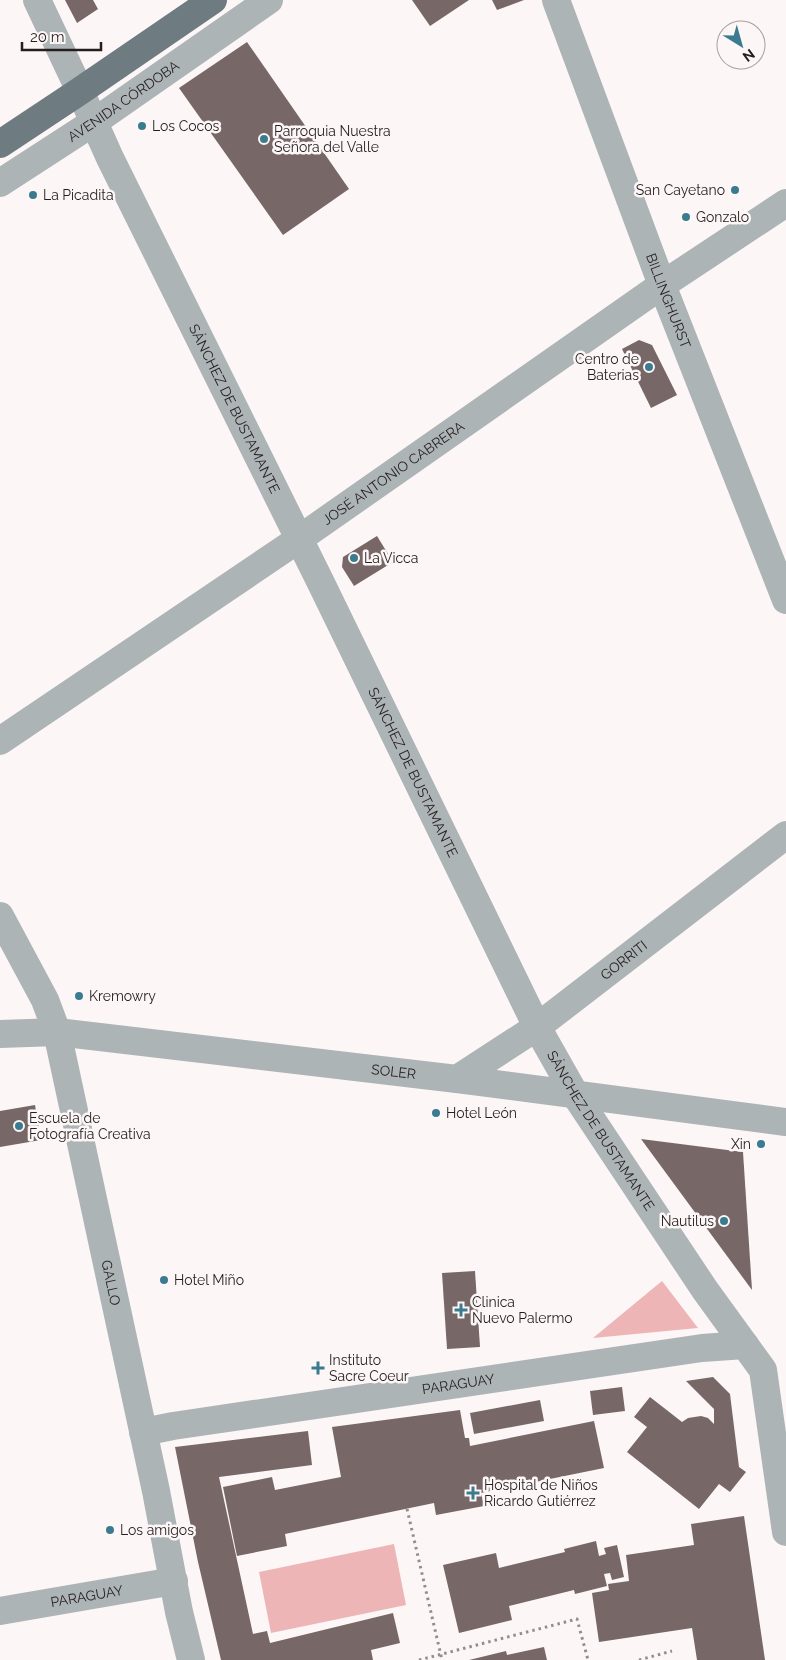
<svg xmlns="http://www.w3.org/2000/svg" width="786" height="1660" font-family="Raleway,sans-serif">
<rect width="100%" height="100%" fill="#fdf6f6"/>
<g fill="#eeb5b7">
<polygon points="662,1281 698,1328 593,1338"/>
<polygon points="394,1544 406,1605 271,1633 259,1572"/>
</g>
<g fill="#776767">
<polygon points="65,0 93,0 98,9 77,23"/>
<polygon points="412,0 469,0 430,26"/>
<polygon points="492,0 524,0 497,10"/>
<polygon points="247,42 349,189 283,235 179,88"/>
<polygon points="639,340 652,345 677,395 651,408 622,349"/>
<polygon points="377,536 393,562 354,586 342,567 343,557"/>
<polygon points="35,1105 41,1140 0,1147 0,1111"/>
<polygon points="641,1139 743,1152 752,1290"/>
<polygon points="475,1271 480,1347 447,1349 442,1273"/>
<polygon points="713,1377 730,1394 739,1467 746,1472 730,1492 719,1484 699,1509 627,1452 647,1427 634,1417 650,1397 682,1422 688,1418 701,1416 708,1418 714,1424 714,1409 686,1381"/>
<polygon points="622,1387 625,1411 593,1415 590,1391"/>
<polygon points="540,1400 544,1421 474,1434 470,1413"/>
<polygon points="460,1410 465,1438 469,1438 470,1446 594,1421 604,1468 481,1493 484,1506 436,1515 434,1503 285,1534 287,1546 237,1556 223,1487 272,1477 275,1490 341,1477 332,1427"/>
<polygon points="308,1431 312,1465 219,1477 253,1634 267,1631 270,1643 393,1613 400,1643 371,1650 373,1660 221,1660 198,1562 175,1447"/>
<polygon points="744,1516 765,1660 697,1660 692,1628 599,1642 592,1593 609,1590 608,1584 629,1581 626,1555 694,1545 691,1524"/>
<polygon points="596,1541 599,1556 606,1554 604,1548 617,1545 624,1577 612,1580 610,1573 604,1574 607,1586 575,1594 574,1590 509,1606 512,1620 459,1633 443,1565 496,1553 499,1568 565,1552 564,1549"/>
<polygon points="544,1647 547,1660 469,1660 506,1651 507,1655"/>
</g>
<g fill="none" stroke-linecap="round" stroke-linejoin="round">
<g stroke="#948d8d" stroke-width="3" stroke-dasharray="2.5 4" stroke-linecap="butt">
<polyline points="407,1509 442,1660"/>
<polyline points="419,1660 577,1619 588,1660"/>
<polyline points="639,1660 672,1651"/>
</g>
<g stroke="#acb4b6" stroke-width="28">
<path id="s1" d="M37 0 80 91 110 158 321 583 537 1027 576 1096 705 1290 763 1370 786 1532"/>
<path id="s2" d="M556 0 662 285 786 600"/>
<path id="s3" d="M0 183 94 122 269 0"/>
<path id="s4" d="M0 741 299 539 662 285 786 203"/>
<path id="s5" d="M0 916 45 1000 57 1032 156 1491 179 1612 191 1660"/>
<path id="s6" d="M0 1034 57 1032 457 1079 786 1122"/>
<path id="s7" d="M457 1079 537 1027 786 835"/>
<path id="s8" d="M143 1432 173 1426 702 1348 745 1345"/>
<path id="s9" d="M0 1611 174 1581"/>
</g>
<polyline stroke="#6e7b80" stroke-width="28" points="0,144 80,91 213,0"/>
</g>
<g fill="#3b7b8f" stroke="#fdf6f6" stroke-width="2">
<circle cx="142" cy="126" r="5"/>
<circle cx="264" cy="139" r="5"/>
<circle cx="735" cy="190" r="5"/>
<circle cx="33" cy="195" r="5"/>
<circle cx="686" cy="217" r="5"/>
<circle cx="649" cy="367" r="5"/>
<circle cx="354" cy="558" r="5"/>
<circle cx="79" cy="996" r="5"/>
<circle cx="436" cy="1113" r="5"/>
<circle cx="19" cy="1126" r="5"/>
<circle cx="761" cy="1144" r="5"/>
<circle cx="724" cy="1221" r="5"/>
<circle cx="164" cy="1280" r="5"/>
<path d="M458.5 1302.5h5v5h5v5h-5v5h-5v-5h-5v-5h5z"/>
<path d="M315.5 1360.5h5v5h5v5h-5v5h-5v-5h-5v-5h5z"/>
<path d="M470.5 1485.5h5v5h5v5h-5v5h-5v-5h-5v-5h5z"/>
<circle cx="110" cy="1530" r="5"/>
</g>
<g text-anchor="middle" stroke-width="5" stroke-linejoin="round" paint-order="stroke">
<g font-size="14" fill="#251e1e" stroke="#fdf6f6">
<text dy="5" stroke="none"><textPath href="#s3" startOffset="148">AVENIDA CÓRDOBA</textPath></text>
<text dy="5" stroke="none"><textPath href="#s2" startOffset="321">BILLINGHURST</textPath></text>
<text dy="5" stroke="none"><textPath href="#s1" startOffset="454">SÁNCHEZ DE BUSTAMANTE</textPath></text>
<text dy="5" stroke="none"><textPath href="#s4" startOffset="476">JOSÉ ANTONIO CABRERA</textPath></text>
<text dy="5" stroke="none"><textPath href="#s1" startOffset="859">SÁNCHEZ DE BUSTAMANTE</textPath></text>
<text dy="5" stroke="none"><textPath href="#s7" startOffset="205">GORRITI</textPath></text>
<text dy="5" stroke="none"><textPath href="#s6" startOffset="396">SOLER</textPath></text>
<text dy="5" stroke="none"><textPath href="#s1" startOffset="1264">SÁNCHEZ DE BUSTAMANTE</textPath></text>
<text dy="5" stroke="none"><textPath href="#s5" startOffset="386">GALLO</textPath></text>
<text dy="5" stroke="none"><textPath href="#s8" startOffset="319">PARAGUAY</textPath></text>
<text dy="5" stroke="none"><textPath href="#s9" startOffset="88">PARAGUAY</textPath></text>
</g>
<g font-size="14" fill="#251e1e" stroke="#fdf6f6" text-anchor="start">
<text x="152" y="131">Los Cocos</text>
<text x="274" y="136">Parroquia Nuestra<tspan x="274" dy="16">Señora del Valle</tspan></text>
<text x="725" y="195" text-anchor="end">San Cayetano</text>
<text x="43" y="200">La Picadita</text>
<text x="696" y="222">Gonzalo</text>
<text x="639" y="364" text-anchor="end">Centro de<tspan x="639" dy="16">Baterias</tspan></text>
<text x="364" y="563">La Vicca</text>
<text x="89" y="1001">Kremowry</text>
<text x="446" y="1118">Hotel León</text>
<text x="29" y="1123">Escuela de<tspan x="29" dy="16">Fotografía Creativa</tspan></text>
<text x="751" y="1149" text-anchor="end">Xin</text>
<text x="714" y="1226" text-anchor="end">Nautilus</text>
<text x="174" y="1285">Hotel Miño</text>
<text x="472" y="1307">Clinica<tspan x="472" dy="16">Nuevo Palermo</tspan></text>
<text x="329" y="1365">Instituto<tspan x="329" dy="16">Sacre Coeur</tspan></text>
<text x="484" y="1490">Hospital de Niños<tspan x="484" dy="16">Ricardo Gutiérrez</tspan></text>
<text x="120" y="1535">Los amigos</text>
</g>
</g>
<g transform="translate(741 45) rotate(143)"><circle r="24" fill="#fdf6f6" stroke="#a7a0a0"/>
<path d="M0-4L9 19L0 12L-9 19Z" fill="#3b7b8f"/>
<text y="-8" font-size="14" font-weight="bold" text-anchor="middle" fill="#251e1e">N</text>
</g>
<path d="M22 42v8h79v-8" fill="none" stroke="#251e1e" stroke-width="2.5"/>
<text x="30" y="42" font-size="15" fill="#251e1e" stroke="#fdf6f6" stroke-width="4" paint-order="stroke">20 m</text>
</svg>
